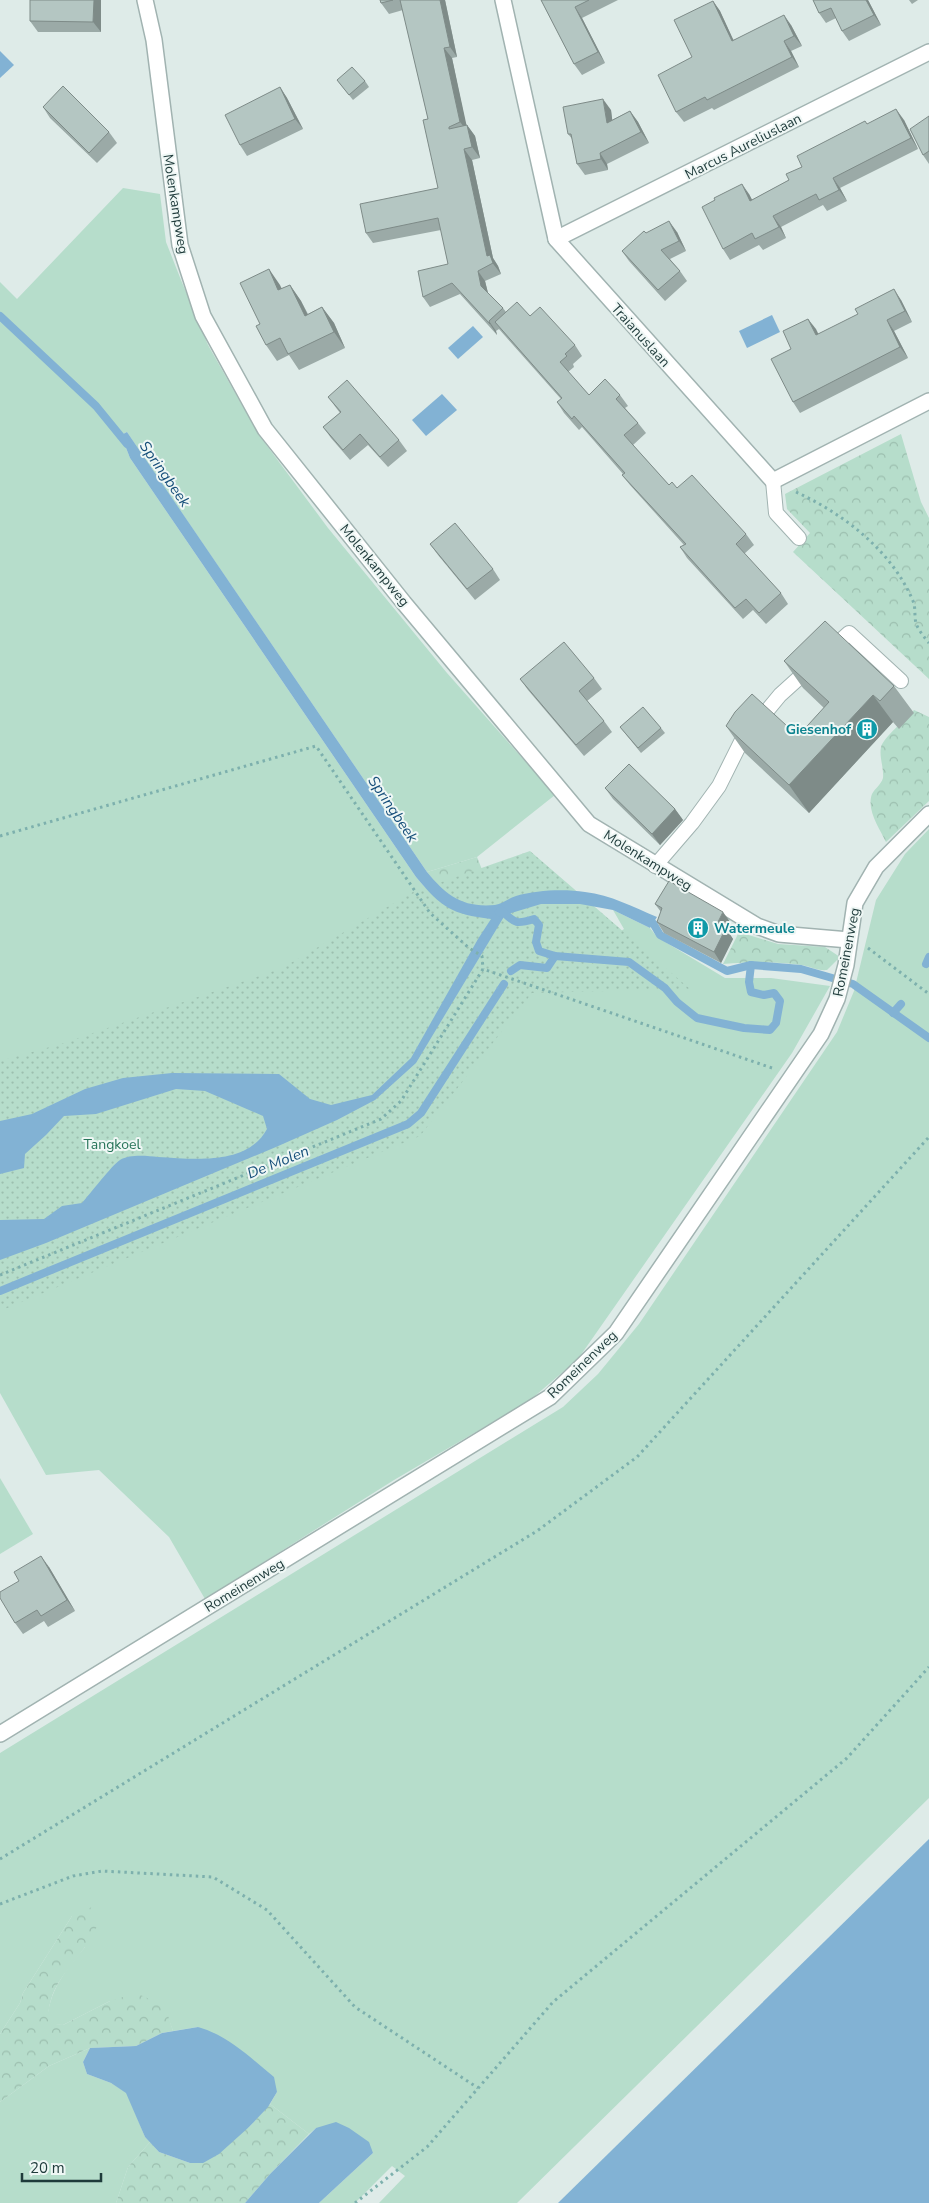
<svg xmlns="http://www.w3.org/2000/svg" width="929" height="2203" font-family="'Nunito Sans',sans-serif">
<defs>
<pattern id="forest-crowns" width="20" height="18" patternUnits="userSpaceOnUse" patternTransform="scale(1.25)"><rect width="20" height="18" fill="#b6ddcb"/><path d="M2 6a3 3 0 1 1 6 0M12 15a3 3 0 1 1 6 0" fill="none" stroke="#9cbfaf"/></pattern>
<pattern id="park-dots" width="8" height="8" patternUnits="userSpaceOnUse" patternTransform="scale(1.25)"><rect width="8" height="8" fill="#b6ddcb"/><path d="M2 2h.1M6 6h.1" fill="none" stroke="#9cbfaf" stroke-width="1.8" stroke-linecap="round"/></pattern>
</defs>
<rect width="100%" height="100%" fill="#deebe8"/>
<g fill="#b6ddcb">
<polygon points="123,188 160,194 166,242 181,280 208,345 259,435 328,528 447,673 555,795 477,857 427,872 141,453 127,432 121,435 130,458 416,877 434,898 343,967 0,1071 0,282 17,299"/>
<path d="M929 829V1798L517 2203H379L405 2176 392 2166 355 2203H319L373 2153 316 2128 309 2134 270 2104 277 2092 198 2027 173 2031 164 2006 110 2001 63 2025 47 2024C48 1991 65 1971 85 1947L72 1916 23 1993 20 2003 0 2034V1753L563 1407 598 1374 639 1324 837 1032 854 991 876 900 905 854Z"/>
<polygon points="613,910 650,928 657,937 725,978 771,978 830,986 792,1053 578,1359 529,1401 394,1480 205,1599 169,1537 99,1470 46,1475 0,1393 0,1275 435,1055 624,929"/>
<polygon points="0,1478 33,1534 0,1554"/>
<polygon points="90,2048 83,2062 87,2074 111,2083 127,2093 145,2137 150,2142 128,2167 116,2203 0,2203 0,2102 49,2066"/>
</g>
<g fill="url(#forest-crowns)">
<polygon points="901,434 921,502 929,518 929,679 793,552 810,533 787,509 785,494"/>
<path d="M914 710 929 717V801L886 842C880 829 866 810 872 794 875 788 881 785 883 778 884 768 879 757 881 747 883 738 907 718 914 710Z"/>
<polygon points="477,857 496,905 442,891 427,872"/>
<path d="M739 932 778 944 825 947 840 957 827 970C817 971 810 966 801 965 775 961 749 962 723 964Z"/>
<path d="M92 1907 101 1920C95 1929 91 1939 85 1947 65 1975 48 1987 48 2023L63 2025 110 2001 136 1993 165 2006 173 2031 162 2033 136 2046 90 2048 49 2066 0 2102V2034L20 2003 23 1993 72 1916Z"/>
<polygon points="270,2104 309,2134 271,2173 245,2203 116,2203 128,2167 150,2142 159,2152 190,2163 249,2127"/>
</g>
<polygon fill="url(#park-dots)" points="530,851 690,989 532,993 420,1136 0,1311 0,1061 64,1043 282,968 413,892"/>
<g fill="#82b2d4">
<polygon points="0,51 14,65 0,78"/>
<polygon points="772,315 780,332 747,348 739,331"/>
<polygon points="473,326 483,337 458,359 448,348"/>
<polygon points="442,394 457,410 426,436 412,420"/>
<path d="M127 432 427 872C446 895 462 908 495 905 502 904 509 898 516 896 537 890 564 889 585 892 611 895 633 907 657 917L650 928 613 910 580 904H541L505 915 416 1063 375 1100 337 1120 276 1147 46 1243 0 1260V1220L44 1219 62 1206 82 1203C90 1194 112 1165 120 1160 130 1154 147 1156 158 1157 195 1159 247 1166 267 1129L263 1116 205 1091 176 1089 96 1114 64 1116 46 1135 25 1154 24 1168 0 1174V1121L32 1114 85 1089 123 1078 172 1073 279 1074 310 1099 331 1105 372 1095 411 1058 478 939 491 919C451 914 442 908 416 877L130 458 121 435Z"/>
<polygon points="929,1839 929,2203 558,2203"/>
<path d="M198 2027C227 2035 251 2058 274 2077L277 2092 268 2107 249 2127 219 2154 203 2163H190L159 2152 145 2137 126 2093 111 2083 87 2074 83 2062 90 2048 136 2046 162 2033Z"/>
<polygon points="336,2122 349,2128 369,2142 373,2153 319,2203 245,2203 271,2173 316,2128"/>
</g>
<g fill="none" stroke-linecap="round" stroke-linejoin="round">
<g stroke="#82b2d4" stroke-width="8">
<polyline points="0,316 96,406 127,444"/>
<path d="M499 912 501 910C515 923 515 925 534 919L539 925 536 942 539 951 555 956 629 962 665 988 677 1002 697 1018 744 1028 770 1030 776 1023 780 1001 774 993 764 995 751 992 749 982 751 965"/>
<polyline points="645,919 653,923 660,935 727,971 751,965 801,969 853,984 929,1038"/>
<polyline points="926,964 929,957"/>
<polyline points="511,971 520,965 547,968 555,956"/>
<polyline points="893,1013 901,1004"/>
<polyline points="0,1291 408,1124 421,1113 504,984"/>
</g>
<g stroke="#a1b3b1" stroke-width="16">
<g id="lane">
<polyline points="773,481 776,513 799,538"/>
<polyline points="829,651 849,633 901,681"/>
<polyline points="655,866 692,823 719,786 741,742 780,695 811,667"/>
</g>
</g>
<g stroke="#a1b3b1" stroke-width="18">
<g id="street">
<polyline points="145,0 154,40 180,245 203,316 265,429 404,603 589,824 757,926 779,934 849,940"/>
<polyline points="503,0 556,239 773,481 929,401"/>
<polyline points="556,239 929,52"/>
<polyline points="0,1734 550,1397 616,1333 821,1034 837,999 846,965 855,903 876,867 929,814"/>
</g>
</g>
<g stroke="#7db0ad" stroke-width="3" stroke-dasharray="2.5 4" stroke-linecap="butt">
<path d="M796 492C844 514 892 551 913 601 916 608 914 616 916 623 918 630 925 638 929 643"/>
<polyline points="0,836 316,746 430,913 469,948 482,956 483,969"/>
<polyline points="868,948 929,994"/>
<polyline points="0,1275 381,1119 401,1101 483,969 772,1068"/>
<polyline points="0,1859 537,1531 637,1457 929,1137"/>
<polyline points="0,1904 73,1876 102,1871 213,1877 267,1910 355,2007 478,2088"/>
<polyline points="355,2203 427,2147 553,2002 847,1758 929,1667"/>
</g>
<use href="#lane" stroke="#fff" stroke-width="14"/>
<use href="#street" stroke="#fff" stroke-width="15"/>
</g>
<g fill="#9baaa7">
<polygon points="101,0 101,32 38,32 30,21"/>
<polygon points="380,0 445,0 457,57 452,58 466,126 467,125 475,136 480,158 472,160 493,258 498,266 501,274 485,281 488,293 503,308 506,312 530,316 575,345 582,356 573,364 574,367 568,372 589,395 620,395 628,406 625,408 638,423 646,433 633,445 669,485 677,488 746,534 754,545 744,554 781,593 788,604 766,624 753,610 743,619 687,558 680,547 684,545 630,485 622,475 623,474 582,427 579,430 564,413 557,402 561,399 499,329 496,331 497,335 460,294 430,307 423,297 448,264 441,230 373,243 366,233 438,188 428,119 403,10 389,14 381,3"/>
<polygon points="541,0 618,0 582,18 605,63 582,75 574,64"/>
<polygon points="813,0 868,0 881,25 849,41 842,31 836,18 826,23 819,13"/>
<polygon points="909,0 918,0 912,4"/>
<polygon points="713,1 720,11 733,40 791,25 802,46 791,51 799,67 714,110 712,108 684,122 676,112 692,57"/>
<polygon points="337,80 365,81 369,87 353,100"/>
<polygon points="280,87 287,98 303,129 247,156 240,145"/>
<polygon points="43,107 109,132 117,143 97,163 50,118"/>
<polygon points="611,110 612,120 630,111 638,122 649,143 607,164 608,170 585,175 577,164 573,140 568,134"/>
<polygon points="929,116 929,164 923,155"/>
<polygon points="904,120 918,149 840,188 847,201 827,211 823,205 781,227 786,238 763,250 759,245 730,260 723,249 749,194 752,200 789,180 802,167 867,124"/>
<polygon points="677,232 686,251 670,259 680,271 687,281 665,301 629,261 622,251 646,233"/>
<polygon points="269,269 281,289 290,285 301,301 308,314 322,307 334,323 345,348 299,370 289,355 277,361 266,345 260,324"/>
<polygon points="901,300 912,322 894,331 908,358 800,413 793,402 791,349 808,319 818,334"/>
<polygon points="328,397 399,440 407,451 388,467 368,445 350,460 331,438 323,427 340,413"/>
<polygon points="430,544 493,569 500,580 475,600 438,555"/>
<polygon points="784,661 894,686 914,713 899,729 893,722 809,813 745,753 726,726 798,736 824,708 803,688"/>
<polygon points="594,678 602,689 587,701 604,721 612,732 584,756 528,690 520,679"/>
<polygon points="620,727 661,728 665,733 641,753"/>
<polygon points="605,788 675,809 683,820 660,845 613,799"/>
<polygon points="655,904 731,923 727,930 733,939 721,963 664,933 657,922 661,912"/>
<polygon points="49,1567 75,1611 48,1627 44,1621 23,1634 15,1623"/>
</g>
<g fill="#7e8b88">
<polygon points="94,0 101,0 101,32 93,22"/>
<polygon points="440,0 445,0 457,57 450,47"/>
<polygon points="866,0 868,0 881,25 874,15"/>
<polygon points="713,1 720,11 739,52 732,41"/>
<polygon points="575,7 582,18 605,63 598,52"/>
<polygon points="784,15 791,25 802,46 794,36"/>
<polygon points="784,41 791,51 799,67 792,57"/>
<polygon points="444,48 452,58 468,132 460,122"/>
<polygon points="280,87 287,98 303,129 295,119"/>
<polygon points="603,99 611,110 614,134 607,123"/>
<polygon points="896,109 904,120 918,149 911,138"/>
<polygon points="630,111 638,122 649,143 641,132"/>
<polygon points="467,125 475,136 480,158 472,147"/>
<polygon points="464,149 472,160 493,258 498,266 501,274 487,256"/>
<polygon points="600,153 607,164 608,170 601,159"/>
<polygon points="833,178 840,188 847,201 839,190"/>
<polygon points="742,184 749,194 758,211 750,201"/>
<polygon points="773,216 781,227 786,238 779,227"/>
<polygon points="669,221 677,232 686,251 679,241"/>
<polygon points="269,269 280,285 290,306 278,290"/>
<polygon points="478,271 485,281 489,297 481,286"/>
<polygon points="290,285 301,301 316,332 305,316"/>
<polygon points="894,289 901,300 912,322 905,311"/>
<polygon points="322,307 334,323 345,348 334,332"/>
<polygon points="808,319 816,329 824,346 816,335"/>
<polygon points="887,320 894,331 908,358 900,347"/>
<polygon points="489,321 496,331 497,335 490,324"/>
<polygon points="873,695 893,722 809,813 789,785"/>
<polygon points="675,809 683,820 660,845 652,834"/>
<polygon points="723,912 731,923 727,930 733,939 721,963 714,952 717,924"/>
<polygon points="41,1556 49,1567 75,1611 67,1600"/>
</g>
<g fill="#b4c6c2" stroke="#7e8b88">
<polygon points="30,0 94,0 93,22 30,21"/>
<polygon points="380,0 393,0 381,3"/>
<polygon points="400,0 440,0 450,47 444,48 460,122 449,127 449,129 467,125 472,147 464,149 487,256 490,255 493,263 478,271 481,286 503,308 489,321 490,324 452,283 423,297 418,271 448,264 438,218 366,233 360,204 438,188 423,120 428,119"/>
<polygon points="541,0 589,0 575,7 598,52 574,64"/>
<polygon points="813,0 866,0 874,15 842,31 831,8 819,13"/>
<polygon points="713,1 732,41 784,15 794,36 784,41 792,57 707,100 705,97 676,112 658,75 692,57 674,20"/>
<polygon points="352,67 365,81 349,95 337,80"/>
<polygon points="63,86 109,132 89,153 43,107"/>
<polygon points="280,87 295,119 240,145 225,115"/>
<polygon points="603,99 607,123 630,111 641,132 600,153 601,159 577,164 571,134 568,134 563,107"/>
<polygon points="896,109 911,138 833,178 839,190 819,200 816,194 773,216 779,227 755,239 752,233 723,249 702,207 715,200 714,198 742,184 750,201 789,180 786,174 802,167 797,156 865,121 867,124"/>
<polygon points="929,116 929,151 923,155 910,129"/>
<polygon points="669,221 679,241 661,250 680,271 658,290 622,251 644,231 646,233"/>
<polygon points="269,269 278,290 290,285 305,316 322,307 334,332 288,354 280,338 266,345 256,326 260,324 240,283"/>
<polygon points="894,289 905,311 887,320 900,347 793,402 771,359 791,349 783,331 808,319 816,335 858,314 855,309"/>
<polygon points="517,302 530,316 540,307 575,345 565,354 567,356 560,362 589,395 605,379 620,395 616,399 638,423 624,435 669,485 672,482 677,488 692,475 746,534 736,544 781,593 759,613 746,599 735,608 680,547 686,544 622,475 625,473 574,416 572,419 557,402 562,398 495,322"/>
<polygon points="347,380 399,440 380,457 360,434 343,450 323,427 341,412 328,397"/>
<polygon points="455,523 493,569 467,589 430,544"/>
<polygon points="825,621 894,686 880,701 873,695 789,785 726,726 735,712 752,694 798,736 829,702 784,661"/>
<polygon points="564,642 594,678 579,691 604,721 576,745 520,679"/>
<polygon points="643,707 661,728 638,748 620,727"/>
<polygon points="629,764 675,809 652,834 605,788"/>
<polygon points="669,881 723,912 717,924 726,928 714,952 657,922 662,908 655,904"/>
<polygon points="41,1556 67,1600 41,1616 37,1610 15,1623 0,1598 0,1592 19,1581 14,1572"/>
</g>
<defs>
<g id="building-disc" transform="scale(1.125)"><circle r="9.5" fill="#0f9aa8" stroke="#eff7f5"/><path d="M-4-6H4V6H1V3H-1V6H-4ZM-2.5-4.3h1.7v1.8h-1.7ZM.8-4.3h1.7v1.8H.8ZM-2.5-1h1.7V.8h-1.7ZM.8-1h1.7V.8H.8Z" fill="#fff"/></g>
</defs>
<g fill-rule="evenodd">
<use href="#building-disc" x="867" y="729"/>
<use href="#building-disc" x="698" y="928"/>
</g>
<g text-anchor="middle" stroke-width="4" stroke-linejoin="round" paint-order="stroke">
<g font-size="14" fill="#1f3b3b" stroke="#eff7f5">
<text transform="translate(743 146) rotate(-27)" y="5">Marcus Aureliuslaan</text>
<text transform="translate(176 204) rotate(81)" y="5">Molenkampweg</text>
<text transform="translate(641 335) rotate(48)" y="5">Traianuslaan</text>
<text transform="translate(375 565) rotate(51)" y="5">Molenkampweg</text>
<text transform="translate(648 860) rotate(32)" y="5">Molenkampweg</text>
<text transform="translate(846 952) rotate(-79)" y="5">Romeinenweg</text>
<text transform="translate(582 1364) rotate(-44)" y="5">Romeinenweg</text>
<text transform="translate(244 1585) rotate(-31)" y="5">Romeinenweg</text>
</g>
<g font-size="14" font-weight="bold" fill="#0d838f" stroke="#eff7f5" text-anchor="end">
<text x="851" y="734">Giesenhof</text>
<text x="714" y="933" text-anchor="start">Watermeule</text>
</g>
<g font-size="14" fill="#277459" stroke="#eff7f5">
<text x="112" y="1149">Tangkoel</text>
</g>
<g font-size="15" font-style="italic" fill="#164f7a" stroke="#eff7f5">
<text transform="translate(165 474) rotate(55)" y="5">Springbeek</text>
<text transform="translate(393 809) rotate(56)" y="5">Springbeek</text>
<text transform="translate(278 1162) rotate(-22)" y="5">De Molen</text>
</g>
</g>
<path d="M22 2173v8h79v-8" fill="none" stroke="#1f3b3b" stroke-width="2.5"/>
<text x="30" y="2173" font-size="15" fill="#1f3b3b" stroke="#eff7f5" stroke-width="4" paint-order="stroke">20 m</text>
</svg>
